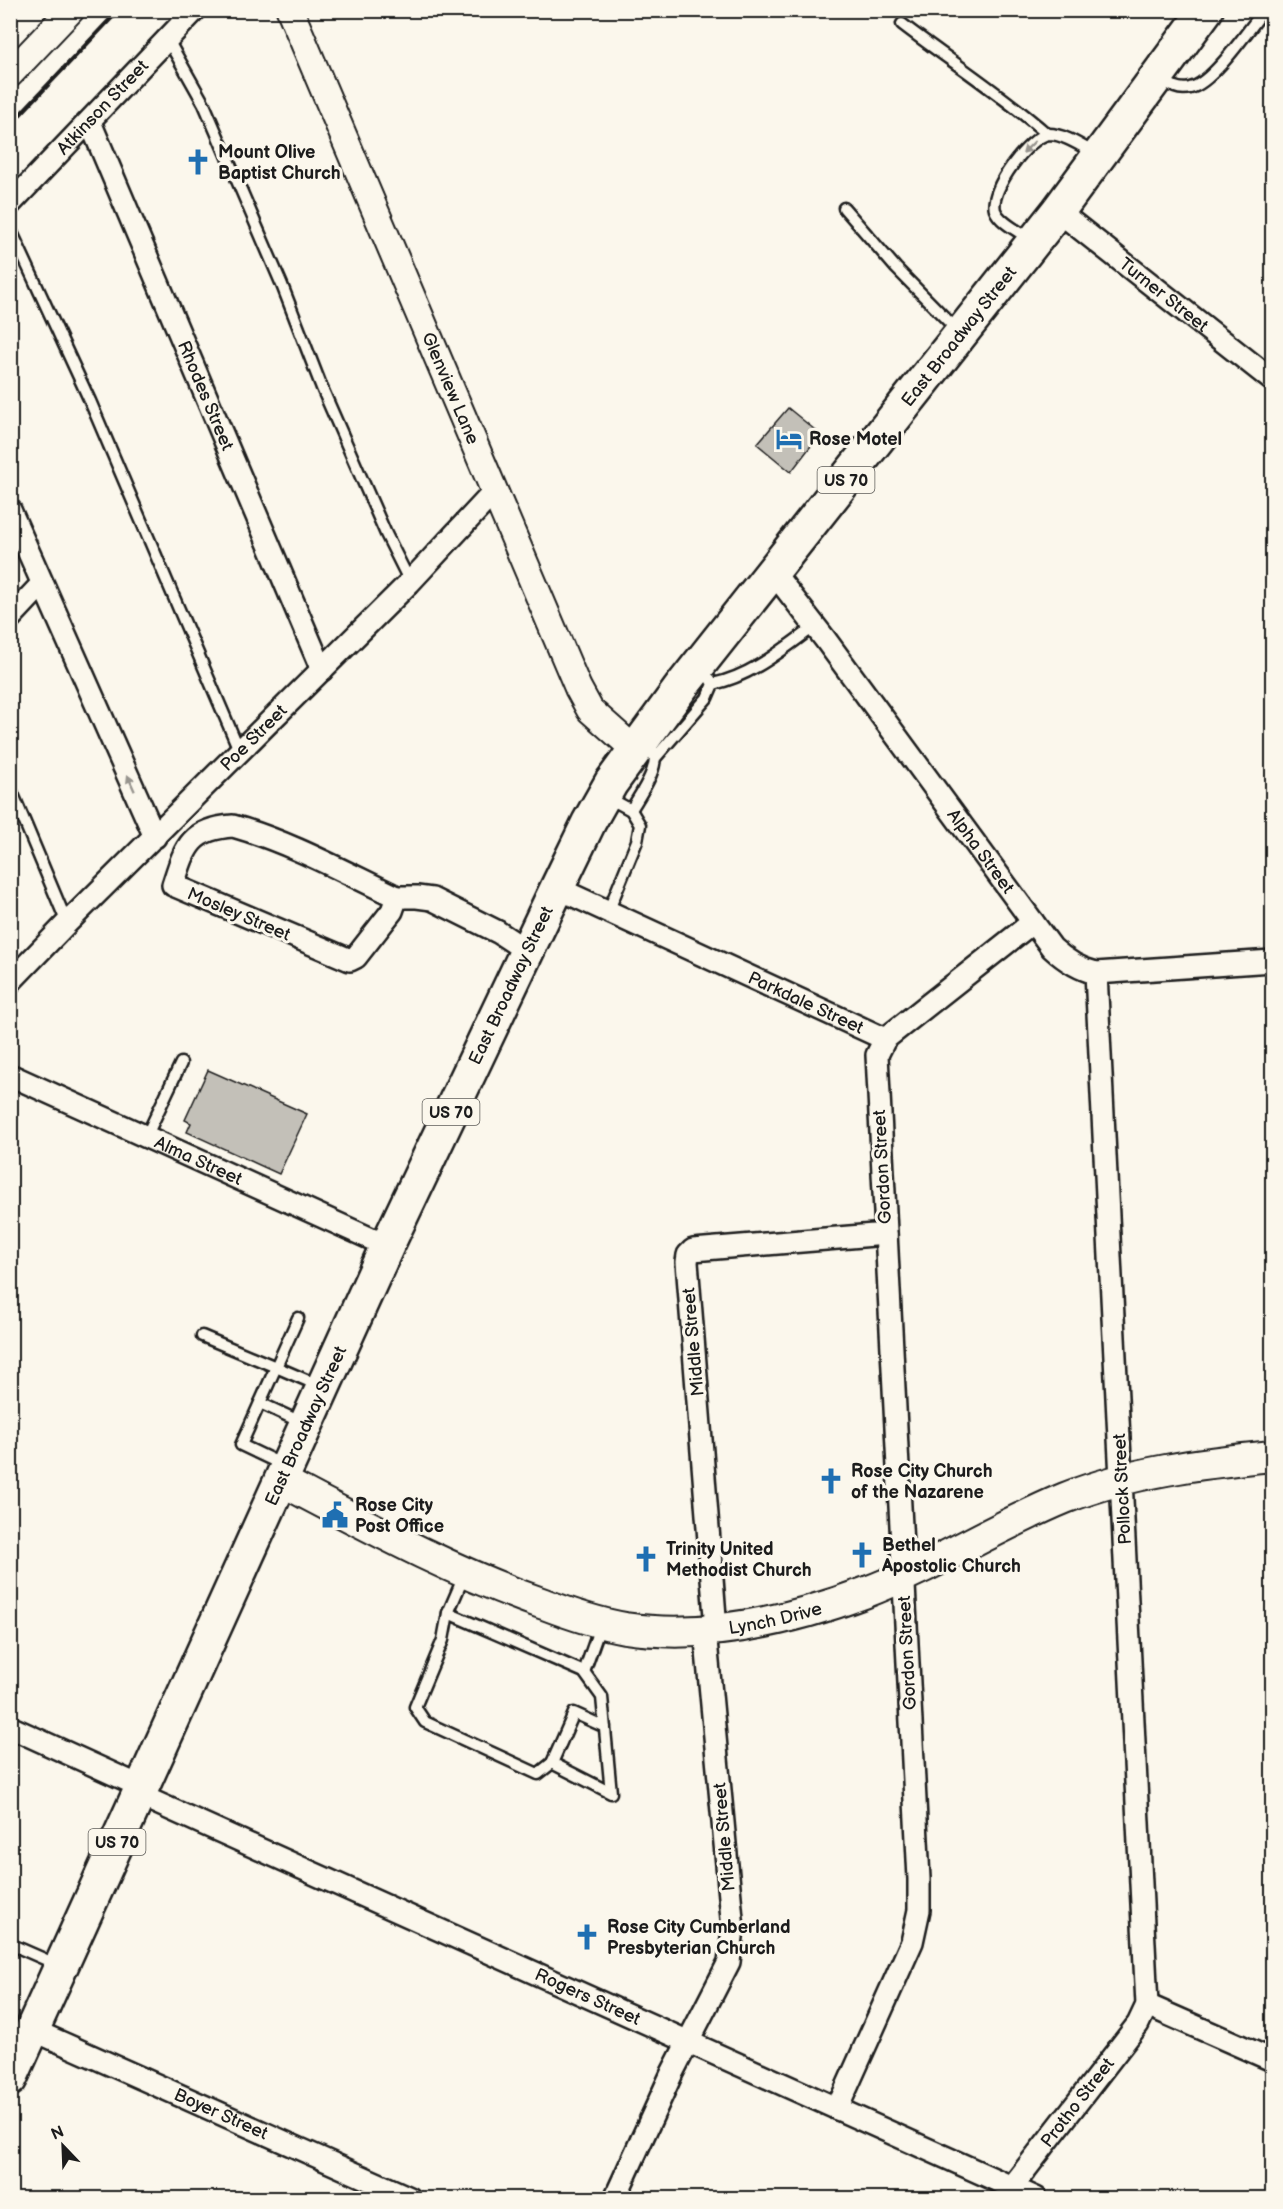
<svg xmlns="http://www.w3.org/2000/svg" width="1283" height="2209" font-family="'Balsamiq Sans',sans-serif">
<rect width="100%" height="100%" fill="#fbf7ec"/>
<filter id="ink" filterUnits="userSpaceOnUse"><feTurbulence type="fractalNoise" baseFrequency=".0167" numOctaves="2"/><feDisplacementMap in="SourceGraphic" scale="12" xChannelSelector="R" yChannelSelector="G"/><feConvolveMatrix kernelMatrix="1 2 1 2 8 2 1 2 1" color-interpolation-filters="sRGB"/></filter>
<g filter="url(#ink)">
<g fill="#c3c0b8" stroke="#1c1c1c" stroke-width="1.5">
<polygon points="788,408 820,434 791,472 757,444"/>
<polygon points="208,1070 307,1114 279,1174 187,1132 191,1123 185,1120"/>
</g>
<g fill="none" stroke-linecap="round" stroke-linejoin="round">
<g stroke="#1c1c1c" stroke-width="15">
<g id="service">
<path d="M902 24C950 61 1002 94 1047 134"/>
<polyline points="168,40 204,104 282,285 322,388 386,534 410,582"/>
<path d="M1160 78C1170 85 1178 91 1190 88 1212 84 1249 29 1264 10"/>
<polyline points="844,208 896,268 958,331"/>
<polyline points="10,228 90,401 240,752"/>
<path d="M1030 239C1020 232 999 222 995 210 989 190 1029 136 1049 134 1064 134 1083 147 1096 154"/>
<path d="M713 684C752 676 783 649 815 626"/>
<polyline points="656,757 707,698 713,684 710,679"/>
<polyline points="10,787 67,923"/>
<polyline points="607,797 631,810 640,825 637,841 608,912"/>
<path d="M631 810C639 796 661 766 653 751"/>
<polyline points="146,1137 181,1063"/>
<polyline points="202,1336 276,1367 298,1318"/>
<polyline points="260,1403 303,1423"/>
<polyline points="283,1465 241,1445 276,1367 320,1386"/>
<polyline points="464,1576 448,1613 443,1640 415,1707 425,1722 538,1774 552,1763"/>
<polyline points="448,1613 584,1672 602,1697 611,1793 552,1763 574,1713 605,1727"/>
<polyline points="584,1672 601,1624"/>
<polyline points="10,1944 58,1965"/>
</g>
</g>
<g stroke="#1c1c1c" stroke-width="26">
<g id="minor">
<path id="s1" d="M90 122 322 670"/>
<path id="s2" d="M10 204 195 10"/>
<path id="s3" d="M1058 211 1272 380"/>
<polyline points="10,510 155,837"/>
<path id="s4" d="M773 572 825 639 1052 948C1065 960 1079 969 1096 973L1272 961"/>
<polyline points="10,618 42,584"/>
<path d="M233 826C290 842 344 872 397 897L392 911 356 957 350 960 173 885C185 848 189 829 233 826Z"/>
<path id="s5" d="M557 888 885 1039 1033 922"/>
<polyline points="397,897 417,897 432,899 498,932 527,951"/>
<path id="s6" d="M10 982 67 923 410 582 495 491"/>
<path id="s7" d="M10 1075 387 1246"/>
<polyline points="716,1629 687,1262 688,1255 693,1250 886,1234"/>
<polyline points="10,1727 142,1787"/>
<path id="s8" d="M139 1795 1036 2198"/>
<polyline points="1147,2005 1272,2060"/>
<path id="s9" d="M33 2030 410 2198"/>
<polyline points="837,2109 912,1942 919,1910 919,1879 877,1055 885,1039"/>
<polyline points="615,2198 672,2073 729,1962 733,1929 705,1630"/>
<path id="s10" d="M1009 2198 1015 2183 1138 2024 1147 2005 1096 973"/>
</g>
</g>
<g stroke="#1c1c1c" stroke-width="30">
<g id="tertiary">
<path id="s11" d="M290 10 578 688 590 710 635 750"/>
<polyline points="10,74 71,10"/>
</g>
</g>
<g stroke="#1c1c1c" stroke-width="34">
<g id="secondary">
<path id="s12" d="M280 1480C366 1525 452 1572 544 1604 570 1614 597 1623 625 1628 705 1640 789 1621 864 1593 933 1567 997 1526 1065 1498 1131 1472 1202 1463 1272 1456"/>
</g>
</g>
<g stroke="#1c1c1c" stroke-width="38">
<g id="primary">
<path id="s13" d="M10 2079 387 1246 557 888 589 822 611 783 682 686 1058 211 1206 10"/>
</g>
</g>
<use href="#service" stroke="#fbf7ec" stroke-width="10"/>
<use href="#minor" stroke="#fbf7ec" stroke-width="21"/>
<use href="#tertiary" stroke="#fbf7ec" stroke-width="26"/>
<use href="#secondary" stroke="#fbf7ec" stroke-width="30"/>
<use href="#primary" stroke="#fbf7ec" stroke-width="33"/>
<polyline stroke="#1c1c1c" stroke-width="4.5" points="10,125 119,10"/>
</g>
<defs><path id="oneway-solid" d="M-6-.8H1V-3.2L6.5 0L1 3.2V.8H-6Z" transform="scale(1.5)"/></defs>
<g fill="#97948e">
<use href="#oneway-solid" transform="translate(1029 147) rotate(135)"/>
<use href="#oneway-solid" transform="translate(131 783) rotate(-114)"/>
</g>
</g>
<defs>
<g id="church-bare" transform="scale(2.07)"><path d="M-1.2-6h2.4v3.5h3.3v2.4h-3.3V6h-2.4V-.1h-3.3v-2.4h3.3Z" fill="#1f6fb2" stroke="#fbf7ec" stroke-width="2.5" paint-order="stroke"/></g>
<g id="hotel-bare" transform="scale(2.07)"><path d="M-6-4.5h1.5V1H6V5H4.5V3h-9V5H-6ZM-4 0a1.8 1.8 0 1 1 3.6 0ZM.5 0V-2.5h3Q6-2.5 6 0Z" fill="#1f6fb2" stroke="#fbf7ec" stroke-width="2.5" paint-order="stroke"/></g>
<g id="civic-bare" transform="scale(2.07)"><path d="M-.6-6.5H3V-4.5H.6V-3L4-1V1h2V6H-6V1h2V-1L-.6-3ZM-1.2 2.5V6h2.4V2.5Z" fill="#1f6fb2" stroke="#fbf7ec" stroke-width="2.5" paint-order="stroke"/></g>
</defs>
<g fill-rule="evenodd">
<use href="#church-bare" x="198" y="162"/>
<use href="#hotel-bare" x="789" y="439"/>
<use href="#church-bare" x="831" y="1481"/>
<use href="#civic-bare" x="335" y="1515"/>
<use href="#church-bare" x="862" y="1555"/>
<use href="#church-bare" x="646" y="1559"/>
<use href="#church-bare" x="587" y="1937"/>
</g>
<g text-anchor="middle" stroke-width="6" stroke-linejoin="round" paint-order="stroke">
<g fill="#fbf7ec" stroke="#5f5e5a" stroke-width="1.5">
<rect x="817.5" y="467" width="57" height="26" rx="4.5"/>
<rect x="422.5" y="1099" width="57" height="26" rx="4.5"/>
<rect x="88.5" y="1829" width="57" height="26" rx="4.5"/>
</g>
<g font-size="16" font-weight="bold" fill="#1c1c1c">
<text x="846" y="486">US 70</text>
<text x="451" y="1118">US 70</text>
<text x="117" y="1848">US 70</text>
</g>
<g font-size="18" fill="#1c1c1c" stroke="#fbf7ec">
<text dy="6" stroke="none"><textPath href="#s2" startOffset="134">Atkinson Street</textPath></text>
<text dy="6" stroke="none"><textPath href="#s3" startOffset="135">Turner Street</textPath></text>
<text dy="6" stroke="none"><textPath href="#s13" startOffset="1995">East Broadway Street</textPath></text>
<text dy="6" stroke="none"><textPath href="#s11" startOffset="411">Glenview Lane</textPath></text>
<text dy="6" stroke="none"><textPath href="#s1" startOffset="297">Rhodes Street</textPath></text>
<text dy="6" stroke="none"><textPath href="#s6" startOffset="345">Poe Street</textPath></text>
<text dy="6" stroke="none"><textPath href="#s4" startOffset="348">Alpha Street</textPath></text>
<text transform="translate(239 914) rotate(23)" y="6">Mosley Street</text>
<text dy="6" stroke="none"><textPath href="#s13" startOffset="1203">East Broadway Street</textPath></text>
<text dy="6" stroke="none"><textPath href="#s5" startOffset="274">Parkdale Street</textPath></text>
<text dy="6" stroke="none"><textPath href="#s7" startOffset="207">Alma Street</textPath></text>
<text transform="translate(882 1167) rotate(-93)" y="6">Gordon Street</text>
<text transform="translate(693 1342) rotate(-95)" y="6">Middle Street</text>
<text dy="6" stroke="none"><textPath href="#s13" startOffset="717">East Broadway Street</textPath></text>
<text transform="translate(1122 1489) rotate(-93)" y="6">Pollock Street</text>
<text dy="6" stroke="none"><textPath href="#s12" startOffset="528">Lynch Drive</textPath></text>
<text transform="translate(907 1653) rotate(-93)" y="6">Gordon Street</text>
<text transform="translate(724 1837) rotate(-95)" y="6">Middle Street</text>
<text dy="6" stroke="none"><textPath href="#s8" startOffset="492">Rogers Street</textPath></text>
<text dy="6" stroke="none"><textPath href="#s10" startOffset="118">Protho Street</textPath></text>
<text dy="6" stroke="none"><textPath href="#s9" startOffset="206">Boyer Street</textPath></text>
</g>
<g font-size="18" font-weight="bold" fill="#1c1c1c" stroke="#fbf7ec" text-anchor="start">
<text x="218" y="158">Mount Olive<tspan x="218" dy="21">Baptist Church</tspan></text>
<text x="809" y="445">Rose Motel</text>
<text x="851" y="1477">Rose City Church<tspan x="851" dy="21">of the Nazarene</tspan></text>
<text x="355" y="1511">Rose City<tspan x="355" dy="21">Post Office</tspan></text>
<text x="882" y="1551">Bethel<tspan x="882" dy="21">Apostolic Church</tspan></text>
<text x="666" y="1555">Trinity United<tspan x="666" dy="21">Methodist Church</tspan></text>
<text x="607" y="1933">Rose City Cumberland<tspan x="607" dy="21">Presbyterian Church</tspan></text>
</g>
</g>
<rect width="1283" height="2209" fill="none" stroke="#fbf7ec" stroke-width="36"/>
<rect x="18" y="18" width="1247" height="2173" fill="none" stroke="#1c1c1c" stroke-width="2" filter="url(#ink)"/>
<g transform="translate(63 2146) rotate(337)" stroke="#fbf7ec" stroke-width="4.5" paint-order="stroke">
<path d="M0-4.5L10 22L0 15L-10 22Z" fill="#1c1c1c"/>
<text y="-9" font-size="16" font-weight="bold" text-anchor="middle" fill="#1c1c1c">N</text>
</g>
</svg>
